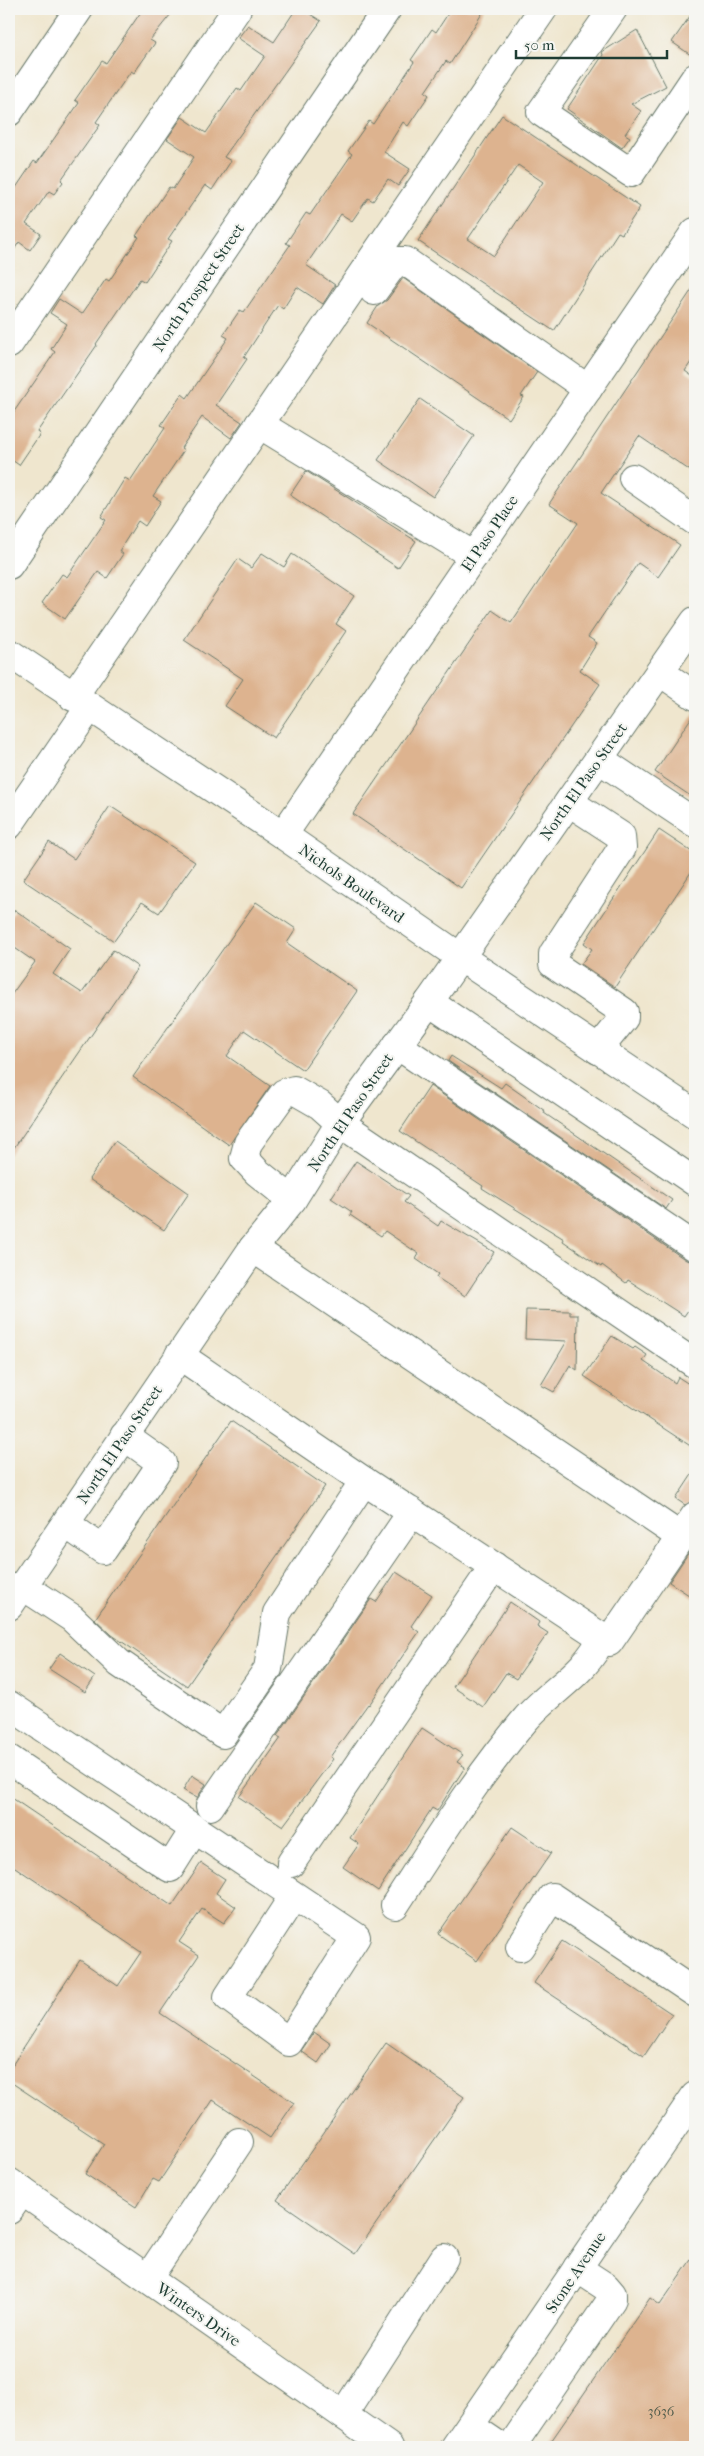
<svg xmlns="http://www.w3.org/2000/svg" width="704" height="2456" font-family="'IM FELL French Canon',serif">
<rect width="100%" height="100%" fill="#f6f6f2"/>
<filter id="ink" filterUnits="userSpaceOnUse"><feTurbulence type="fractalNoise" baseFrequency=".02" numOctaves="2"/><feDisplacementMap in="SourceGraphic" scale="10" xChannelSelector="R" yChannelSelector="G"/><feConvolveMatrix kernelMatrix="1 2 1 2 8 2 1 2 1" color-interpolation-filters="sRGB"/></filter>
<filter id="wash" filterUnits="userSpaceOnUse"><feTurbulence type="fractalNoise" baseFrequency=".0096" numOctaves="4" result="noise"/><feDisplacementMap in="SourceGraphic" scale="20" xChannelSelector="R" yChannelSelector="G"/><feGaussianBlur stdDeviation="1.12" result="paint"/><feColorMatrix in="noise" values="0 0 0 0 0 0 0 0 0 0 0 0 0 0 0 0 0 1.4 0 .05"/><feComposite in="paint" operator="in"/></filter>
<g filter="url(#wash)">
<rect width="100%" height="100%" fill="#efe6ce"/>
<g id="blocks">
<g fill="#ddb38f" fill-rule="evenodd">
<polygon points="143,9 175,9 150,40 155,43 134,73 131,71 96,122 100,125 61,180 63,182 54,194 49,191 26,224 41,234 30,250 19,242 9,258 9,198 34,161 37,163 79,103 75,100 102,61 106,63"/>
<polygon points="296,9 302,9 321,21 224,157 231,161 212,190 205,185 168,239 172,241 145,282 140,279 96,344 97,345 37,432 40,434 19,465 9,458 9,419 55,352 51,349 67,324 50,313 59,299 82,314 106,279 109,281 139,237 136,236 169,187 173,189 194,157 167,139 182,117 206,133 237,88 241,91 265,56 238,38 248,25 274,42"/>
<polygon points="451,9 485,9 450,64 446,61 425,92 429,95 408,126 403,122 384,152 410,169 398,186 388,179 373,201 368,198 352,221 341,214 306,265 335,285 323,304 297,287 283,309 278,305 244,357 247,359 216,405 242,422 231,438 202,417 181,448 184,450 153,496 161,501 145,526 138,521 119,551 123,554 107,578 98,572 65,619 42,603 62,574 67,577 106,520 101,517 125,478 130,481 165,428 161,425 182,394 187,398 228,338 223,335 240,310 244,312 290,245 286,243 306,213 310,215 352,154 348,151 369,121 373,124 414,62 411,60 432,29 436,32"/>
<polygon points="695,9 695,58 672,42"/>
<polygon points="637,30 666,86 631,104 641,111 625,134 630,137 622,148 567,109 603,55 602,52"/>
<path d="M502 115 640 207 622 234 618 232 554 331 418 241ZM518 165 543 182 494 256 468 239Z"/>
<polygon points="403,278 537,372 521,396 524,397 509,419 367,323 378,306 387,300"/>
<polygon points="695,285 695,356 685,371 695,378 695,474 639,436 601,493 680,545 658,577 638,563 588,637 597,643 580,670 600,684 461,888 353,814 492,610 511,623 578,523 549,504"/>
<polygon points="420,399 474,436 433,497 378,460"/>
<polygon points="306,471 416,541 398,568 290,495"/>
<polygon points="262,553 284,567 292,554 354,596 336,624 346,631 274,738 225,706 243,679 184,640 238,559 251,568"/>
<polygon points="695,712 695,799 655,772"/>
<polygon points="110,806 195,862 159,913 142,902 114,941 23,880 49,842 74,859"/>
<polygon points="659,830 695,854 695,866 615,987 581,964 592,949 584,943"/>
<polygon points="256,902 296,929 287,943 357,991 303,1070 244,1030 227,1056 270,1086 229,1145 133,1077"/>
<polygon points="15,910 70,949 53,974 82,993 113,950 138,967 9,1155 9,998 35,962 9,944 9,919"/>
<polygon points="451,1056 501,1088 505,1083 545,1111 544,1113 672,1200 666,1209 448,1061"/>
<polygon points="430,1086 686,1260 695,1262 695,1300 684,1316 628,1280 626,1283 602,1265 601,1267 563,1241 564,1239 482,1188 483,1186 400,1131"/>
<polygon points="115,1141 189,1193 164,1230 89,1179"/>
<polygon points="356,1161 409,1196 404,1202 438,1226 441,1221 494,1252 465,1296 436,1277 438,1274 416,1259 419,1254 385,1231 381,1236 350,1215 352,1212 331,1198"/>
<polygon points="526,1310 570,1311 570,1315 578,1315 577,1370 570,1365 554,1392 541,1385 567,1341 525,1339"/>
<polygon points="612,1336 633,1349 635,1347 647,1355 643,1361 675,1383 678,1377 695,1388 695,1449 584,1376"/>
<polygon points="231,1421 325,1486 187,1686 112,1635 95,1619"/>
<polygon points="695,1470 695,1501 685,1505 676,1499"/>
<polygon points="695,1543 695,1599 669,1582"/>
<polygon points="396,1572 432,1595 411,1626 419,1632 369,1705 368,1704 330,1757 333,1759 283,1826 239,1797 281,1738 277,1736 371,1599 376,1602"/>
<polygon points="510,1602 539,1622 537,1626 548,1633 516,1679 506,1673 483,1707 453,1687"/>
<polygon points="60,1653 95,1677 85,1692 49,1669"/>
<polygon points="422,1728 463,1755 457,1762 465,1767 437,1811 432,1808 378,1891 343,1867 359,1844 350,1838"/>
<polygon points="192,1775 206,1784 197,1798 183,1790"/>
<polygon points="9,1796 172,1906 201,1863 225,1879 216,1893 236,1907 224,1923 202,1909 179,1942 199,1955 160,2013 294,2103 270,2138 213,2100 159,2182 153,2179 136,2207 85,2174 104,2144 9,2081 9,2070 80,1960 118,1986 141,1952 9,1863"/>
<polygon points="512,1827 551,1853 477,1961 438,1934"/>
<polygon points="562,1941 672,2014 644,2056 534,1983"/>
<polygon points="314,2032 331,2044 318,2063 301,2051"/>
<polygon points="386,2043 464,2097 355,2254 277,2200"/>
<polygon points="695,2254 695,2447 547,2447 650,2298 660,2305"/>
</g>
</g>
</g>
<g filter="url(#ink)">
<use href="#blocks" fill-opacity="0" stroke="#68786a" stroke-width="1"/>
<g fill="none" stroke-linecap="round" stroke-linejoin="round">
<g stroke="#68786a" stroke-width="30">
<g id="minor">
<polyline points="613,9 541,112 631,173 695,78"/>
<polyline points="9,112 79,9"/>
<polyline points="374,291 396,261 405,261 588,389"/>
<polyline points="9,344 237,9"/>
<polyline points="259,424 474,556"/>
<polyline points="633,478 695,521"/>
<polyline points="9,565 387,9"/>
<polyline points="9,653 283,835 460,957 695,1114"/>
<polyline points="660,672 695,696"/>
<polyline points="73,697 543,9"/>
<polyline points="599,759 695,823"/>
<polyline points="569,802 621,836 622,848 553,954 553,964 624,1012 624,1018 598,1050"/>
<polyline points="9,825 89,708"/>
<polyline points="283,835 695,232"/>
<polyline points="429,1002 695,1182"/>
<polyline points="397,1045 695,1247"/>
<polyline points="292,1200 257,1172 244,1158 248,1143 284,1093 294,1090 320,1105 340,1123 695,1364"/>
<polyline points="253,1248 681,1537"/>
<polyline points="179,1355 364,1481 609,1642 695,1516"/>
<polyline points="66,1524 103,1550 162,1463 124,1436"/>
<polyline points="23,1586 72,1618 119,1663 223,1734 268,1669 277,1613 364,1481"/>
<polyline points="9,1606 253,1248 292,1200 340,1123 429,1002 695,621"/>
<polyline points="9,1705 356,1937 289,2042 228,1997 293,1897"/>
<polyline points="9,1759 170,1868 194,1830"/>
<polyline points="210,1806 412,1512"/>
<polyline points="291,1863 494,1566"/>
<path d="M395 1905C436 1842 476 1778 525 1720 549 1691 587 1673 602 1637"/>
<polyline points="520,1947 552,1897 695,1993"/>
<polyline points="9,2182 389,2447"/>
<polyline points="9,2210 22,2191"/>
<polyline points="148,2278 239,2142"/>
<polyline points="343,2415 444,2258"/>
<polyline points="470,2426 501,2447"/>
<polyline points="455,2447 695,2096"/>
<polyline points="511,2447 612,2299 612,2294 606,2287 577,2268"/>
</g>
</g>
<use href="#minor" stroke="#fff" stroke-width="28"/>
</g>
</g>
<g text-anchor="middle" stroke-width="4" stroke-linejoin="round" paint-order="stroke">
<g font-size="14" fill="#4e5a4b">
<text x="661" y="2416">3636</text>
</g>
<g font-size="16" fill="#1f3d34" stroke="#f6f6f2">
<text transform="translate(198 287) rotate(-56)" y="6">North Prospect Street</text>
<text transform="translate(489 533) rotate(-56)" y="6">El Paso Place</text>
<text transform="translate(583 781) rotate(-55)" y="6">North El Paso Street</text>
<text transform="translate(352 883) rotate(35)" y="6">Nichols Boulevard</text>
<text transform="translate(350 1112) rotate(-56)" y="6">North El Paso Street</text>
<text transform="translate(119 1444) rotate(-56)" y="6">North El Paso Street</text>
<text transform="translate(575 2272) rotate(-56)" y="6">Stone Avenue</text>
<text transform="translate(199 2314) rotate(35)" y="6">Winters Drive</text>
</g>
</g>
<rect width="704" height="2456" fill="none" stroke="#f6f6f2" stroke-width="30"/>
<path d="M516 50v8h151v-8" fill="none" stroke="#1f3d34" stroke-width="2.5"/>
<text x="524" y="50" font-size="15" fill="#1f3d34" stroke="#f6f6f2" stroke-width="4" paint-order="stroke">50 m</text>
</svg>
